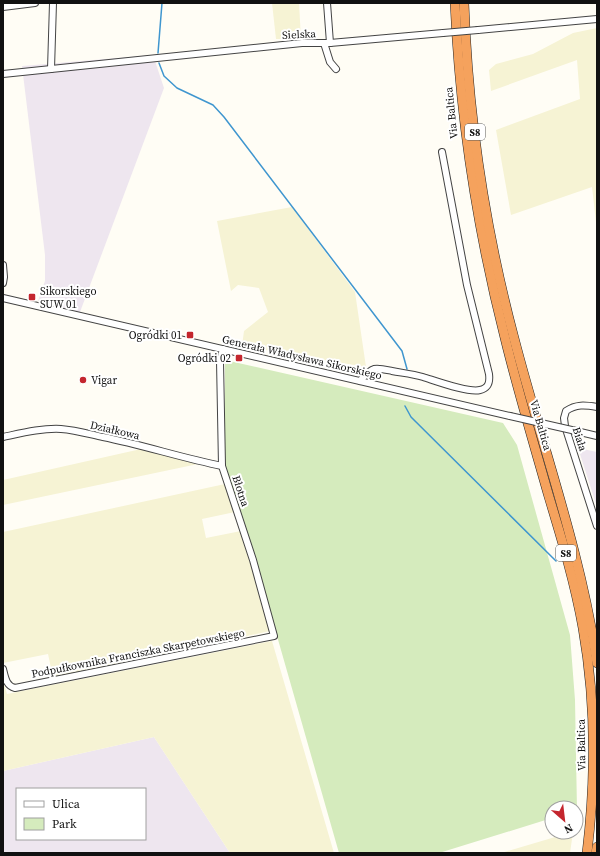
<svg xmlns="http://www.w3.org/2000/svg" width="600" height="856" font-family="'Source Serif 4',serif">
<rect width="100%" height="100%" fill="#fffdf5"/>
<g fill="#eee6ef" fill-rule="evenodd">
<polygon points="153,55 164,88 80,312 38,301 45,281 45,255 22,66"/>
<polygon points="578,448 597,452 597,507"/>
<path d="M154 737 230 853H3V771ZM17 789H145V839H17Z"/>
</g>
<g fill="#f6f3d4">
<polygon points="272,3 299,3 301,39 276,39"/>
<polygon points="597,28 597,231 592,187 511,215 496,130 580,99 577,60 491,91 489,70 496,64 533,54 573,33"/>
<polygon points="292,207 355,292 366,367 242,346 244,331 268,312 259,288 238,285 231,291 217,221"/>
<polygon points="141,449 198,464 3,505 3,480"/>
<polygon points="225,484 235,512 202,519 206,538 241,531 270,631 53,677 48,654 3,663 3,532"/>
<polygon points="272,641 334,853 230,853 154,737 3,771 3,681 7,694"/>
<polygon points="572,832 573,832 570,853 501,853"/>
</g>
<polygon fill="#d5ebbd" points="225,360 503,423 517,445 570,635 575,700 577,810 576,811 576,808 552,808 552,818 439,853 339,853 251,545 225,465"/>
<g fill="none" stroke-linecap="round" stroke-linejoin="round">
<g stroke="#3f96cf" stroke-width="1.5">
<polyline points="158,53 162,3"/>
<polyline points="159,63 164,76 177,88 213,105 224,117 402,351 407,369"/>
<polyline points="405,406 411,417 556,561"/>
</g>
<g stroke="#444" stroke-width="8">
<g id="minor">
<polyline points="327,3 330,43"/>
<polyline points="3,7 35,3"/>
<polyline points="478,30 597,19"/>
<polyline points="324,43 330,62 336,69"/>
<polyline points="51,69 53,3"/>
<polyline points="3,74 302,43 330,43 443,33"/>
<polyline points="3,265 4,277 3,283"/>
<polyline points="3,298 510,416"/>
<path d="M360 381C364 377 368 371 374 369 380 368 387 370 392 371 403 373 413 374 423 377 436 381 468 393 480 390 489 388 490 382 489 374L467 285 442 152"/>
<path d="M597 407C585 405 576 404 566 411L564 418 565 426 597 526"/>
<polyline points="576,431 597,436"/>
<path d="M3 437C22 433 42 428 61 429 75 430 89 434 103 437 143 445 182 458 222 466"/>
<path d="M3 669C5 677 6 686 15 688L274 636 253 560 222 466 220 361 223 349"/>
</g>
</g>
<g stroke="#222" stroke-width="10">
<g id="highway">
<path d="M455 3C460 116 477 228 505 338 518 391 534 444 549 497 562 540 575 583 583 628 596 702 596 778 587 853"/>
<path d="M464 3C468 116 485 229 514 338 542 446 581 552 597 663"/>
<polyline points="596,853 597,847"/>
</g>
</g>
<use href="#minor" stroke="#fff" stroke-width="6"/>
<use href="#highway" stroke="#f5a25d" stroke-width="9"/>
<g stroke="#444" stroke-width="8" stroke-linecap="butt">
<g id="minor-bridge">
<polyline points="443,33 478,30"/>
<polyline points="510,416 576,431"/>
</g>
</g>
<use href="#minor-bridge" stroke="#fff" stroke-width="6"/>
</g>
<g fill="#c4262e" stroke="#fff" stroke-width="1.5">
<rect x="28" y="293" width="8" height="8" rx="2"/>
<rect x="186" y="331" width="8" height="8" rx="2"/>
<rect x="235" y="354" width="8" height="8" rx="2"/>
<circle cx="83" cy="380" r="4"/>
</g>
<g text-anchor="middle" stroke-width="4" stroke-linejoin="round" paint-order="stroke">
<g fill="#fff" stroke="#585858" stroke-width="1">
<rect x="465" y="124" width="20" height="16" rx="3"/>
<rect x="556" y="545" width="20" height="16" rx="3"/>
</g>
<g font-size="10" font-weight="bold" fill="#111">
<text x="475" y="136">S8</text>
<text x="566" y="557">S8</text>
</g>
<g font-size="11" fill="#111" stroke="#fff">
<text transform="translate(299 34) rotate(-3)" y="4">Sielska</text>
<text transform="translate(451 113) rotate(-96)" y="4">Via Baltica</text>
<text transform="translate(302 357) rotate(13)" y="4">Generała Władysława Sikorskiego</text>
<text transform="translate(541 425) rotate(74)" y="4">Via Baltica</text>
<text transform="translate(115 430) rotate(13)" y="4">Działkowa</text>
<text transform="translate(580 439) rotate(72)" y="4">Biała</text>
<text transform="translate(241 491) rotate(72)" y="4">Błotna</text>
<text transform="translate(138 653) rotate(-11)" y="4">Podpułkownika Franciszka Skarpetowskiego</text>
<text transform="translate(581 745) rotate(-91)" y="4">Via Baltica</text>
</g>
<g font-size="11" fill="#111" stroke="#fff" text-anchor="start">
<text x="40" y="295">Sikorskiego<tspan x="40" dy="13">SUW 01</tspan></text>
<text x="182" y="339" text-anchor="end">Ogródki 01</text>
<text x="231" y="362" text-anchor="end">Ogródki 02</text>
<text x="91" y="384">Vigar</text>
</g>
</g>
<rect width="600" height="856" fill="none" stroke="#111111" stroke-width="8"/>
<rect x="16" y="788" width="130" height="52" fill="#ffffff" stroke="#a0a0a0"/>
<rect x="24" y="801" width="20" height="6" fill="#ffffff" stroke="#a0a0a0"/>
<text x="52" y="808" font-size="12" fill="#111111">Ulica</text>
<rect x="24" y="818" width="20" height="12" fill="#d5ebbd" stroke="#a0a0a0"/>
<text x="52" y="828" font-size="12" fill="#111111">Park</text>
<g transform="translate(564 820) rotate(152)"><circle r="19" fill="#ffffff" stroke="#a0a0a0"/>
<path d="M0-3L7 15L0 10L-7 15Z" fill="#c4262e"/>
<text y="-6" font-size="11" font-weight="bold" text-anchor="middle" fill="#111111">N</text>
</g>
</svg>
